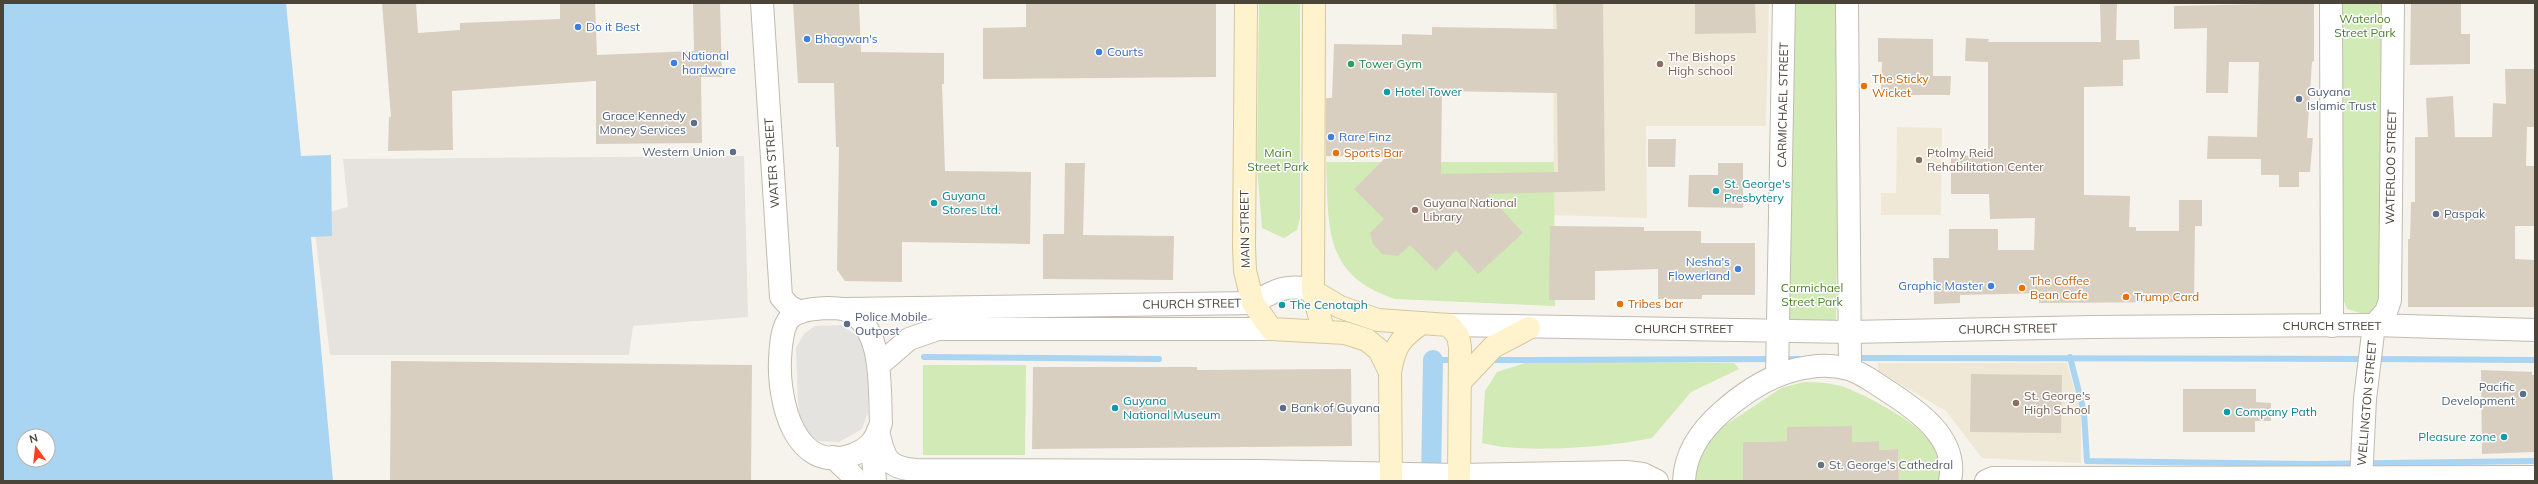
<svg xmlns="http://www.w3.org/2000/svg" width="2538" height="484" font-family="Mulish,sans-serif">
<rect width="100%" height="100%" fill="#f6f3ec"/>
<polygon fill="#e6e2dd" points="744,156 748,317 633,326 629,355 330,355 313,216 348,207 343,159"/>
<g fill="#efe8d6">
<polygon points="1553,3 1769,3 1766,126 1646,126 1647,218 1554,215"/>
<polygon points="1897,127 1942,128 1941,215 1881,215 1881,193 1896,193"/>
<polygon points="1878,363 2067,363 2081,412 2081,463 1982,458 1946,411 1878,371"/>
</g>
<g fill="#d2eab5">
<polygon points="1259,3 1300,3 1300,218 1297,230 1284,238 1262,228 1257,167"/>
<polygon points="1792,3 1841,3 1836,321 1787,321"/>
<polygon points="2343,3 2388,3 2380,303 2367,315 2347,309 2342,296"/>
<path d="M1326 162H1554L1555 306 1395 299C1322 275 1329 226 1326 162Z"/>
<path d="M1576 362 1734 363 1739 369 1691 392 1652 438C1610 447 1523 454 1482 443L1485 391 1497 372 1525 363Z"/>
<polygon points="923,365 1026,365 1025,455 923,455"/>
<path d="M1804 382C1818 382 1831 383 1844 387 1866 395 1919 423 1931 443 1938 455 1940 467 1941 481H1899L1898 449 1879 450V441L1852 442 1787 427V441L1743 442V481H1695L1697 459 1705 444 1724 426 1781 388Z"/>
</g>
<polygon fill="#e5e3e0" points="841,325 862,339 868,357 868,412 862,429 839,442 818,441 802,428 798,404 796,348 804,334 815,326"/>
<path fill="#a9d4f2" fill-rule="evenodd" d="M3 3H286L301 156 331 155 332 236 311 237 333 481H3ZM24 436H48V460H24Z"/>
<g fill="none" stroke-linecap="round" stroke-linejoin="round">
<g stroke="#a9d4f2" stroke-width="6">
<polyline points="924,357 1159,359"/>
<polyline points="2070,357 2084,412 2087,461 2314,464 2535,461"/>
<polyline points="1854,358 2365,359"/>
<polyline points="2374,359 2535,360"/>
<polyline points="1433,360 1457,360"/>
<polyline points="1488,360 1801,359"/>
</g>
<polyline stroke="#a9d4f2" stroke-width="20" points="1431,481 1433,360"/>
</g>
<g fill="#d8cfc1" fill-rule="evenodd">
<polygon points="382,3 416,3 418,33 460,30 460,23 560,19 560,3 595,3 597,55 694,51 693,3 720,3 722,77 701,77 702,143 596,144 596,81 452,91 453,150 388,151 389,117 391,117"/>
<polygon points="793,3 859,3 861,52 944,53 944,84 942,84 945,171 1031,172 1030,244 902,242 902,282 845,281 837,270 839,147 836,147 834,83 798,83"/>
<polygon points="1026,3 1216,3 1216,77 983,79 983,28 1026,27"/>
<path d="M1556 3H1603L1605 191 1488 194 1523 233 1478 274 1456 250 1436 271 1410 245 1398 256 1382 254 1373 244 1370 233 1384 219 1354 189 1386 157 1326 156V98H1332L1334 44 1402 45V34L1432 35V27L1557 29ZM1442 91 1557 93 1558 172 1441 174Z"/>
<polygon points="1695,3 1755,3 1756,33 1695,34"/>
<polygon points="2314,3 2314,61 2312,62 2307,138 2313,138 2310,172 2299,172 2299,187 2279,187 2279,175 2261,175 2261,159 2207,159 2208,136 2257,137 2259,62 2229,62 2228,93 2206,93 2207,28 2174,29 2174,6"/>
<polygon points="2411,3 2461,3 2461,34 2470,34 2470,64 2410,65"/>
<polygon points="2100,4 2117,4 2116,40 2139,40 2140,59 2123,60 2123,86 2084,87 2084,195 2130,196 2129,227 2136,227 2136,231 2179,231 2179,200 2202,200 2202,226 2195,226 2194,302 2039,303 2039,293 1960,295 1960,303 1934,304 1933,258 1949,258 1949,229 1998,229 1998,250 2034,250 2035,218 1990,219 1989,194 1951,194 1951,155 1988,156 1988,62 1965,61 1966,38 1989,39 1988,42 2101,42"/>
<polygon points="1878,38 1933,39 1933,76 1951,76 1950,95 1881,95 1882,62 1878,62"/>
<polygon points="2505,69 2535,69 2535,127 2527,127 2526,166 2535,166 2535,226 2515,226 2515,259 2535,260 2535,307 2408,307 2408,239 2410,239 2411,202 2415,202 2415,137 2428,137 2426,98 2453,96 2455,137 2492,137 2493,103 2506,104"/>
<polygon points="1648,139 1676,139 1675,167 1648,167"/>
<polygon points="1065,163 1085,163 1083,235 1174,236 1173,280 1043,279 1043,234 1064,234"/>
<polygon points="1718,163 1743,163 1743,208 1688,207 1689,175 1718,175"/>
<polygon points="1550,226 1644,227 1644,231 1701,231 1701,243 1755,243 1755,295 1702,295 1702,299 1658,299 1658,269 1595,271 1595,300 1549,300"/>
<polygon points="391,361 752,365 751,481 390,481"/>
<polygon points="1033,367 1197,367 1197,370 1351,369 1352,446 1032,449"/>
<polygon points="2481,370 2532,372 2532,375 2535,375 2535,452 2482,454"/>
<polygon points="1971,374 2062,375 2061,433 1970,432"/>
<polygon points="2183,389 2256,389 2256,402 2271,403 2271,421 2255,421 2255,432 2183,432"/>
<polygon points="1852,426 1852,442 1879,441 1879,450 1898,449 1899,481 1743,481 1743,442 1787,441 1787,427"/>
</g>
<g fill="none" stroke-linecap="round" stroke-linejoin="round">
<g stroke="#c2bbae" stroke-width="24">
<g id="tertiary">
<polyline points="762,3 781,297 790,307 801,312"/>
<polyline points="1847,3 1850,369"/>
<polyline points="2331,3 2332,326"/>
<path d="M827 308C833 308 841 308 846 310 885 326 879 389 881 423 876 440 869 449 852 455 794 475 778 400 780 359 781 347 781 328 790 318 799 309 815 309 827 308Z"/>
<path d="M845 309 1253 303C1273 291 1290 282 1313 291"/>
<polyline points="1449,325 1850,332 2092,327 2374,325 2535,330"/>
<polyline points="879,365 909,339 938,329 1271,329"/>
<polyline points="1777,375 1784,3"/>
<path d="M878 431C884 458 887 468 916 470L1257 471 1459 475 1626 472 1643 474 1657 481"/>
<polyline points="872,444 875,481"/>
<polyline points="833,457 853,476 854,481"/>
<path d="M1684 481C1685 453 1702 429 1723 411 1748 389 1776 371 1810 367 1822 365 1837 366 1849 369 1862 373 1875 383 1886 390 1917 410 1959 438 1950 481"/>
<polyline points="1986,481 1993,478 2535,477"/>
<polyline points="2361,481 2365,399 2374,325 2386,312 2390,300 2393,3"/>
</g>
</g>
<g stroke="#d6c79b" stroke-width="24">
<g id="secondary">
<polyline points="1246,3 1244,246 1245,271 1253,303 1271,329 1345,333 1367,340 1379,350 1390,372 1391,481"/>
<polyline points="1314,3 1313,291 1323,330"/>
<polyline points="1313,291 1340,307 1378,320 1449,325 1458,336 1460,347 1459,481"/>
<path d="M1390 372C1395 345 1400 338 1422 323"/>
<polyline points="1461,381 1493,347 1529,328"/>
</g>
</g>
<use href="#tertiary" stroke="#fff" stroke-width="22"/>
<use href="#secondary" stroke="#fff3cd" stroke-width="22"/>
</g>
<g fill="#3f7fe0" stroke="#fff" stroke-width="1.5">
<circle cx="578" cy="27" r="4"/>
<circle cx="807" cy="39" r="4"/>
<circle cx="1099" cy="52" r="4"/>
<circle cx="674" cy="63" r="4"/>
<circle cx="1331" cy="137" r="4"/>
<circle cx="1738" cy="269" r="4"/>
<circle cx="1991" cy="286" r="4"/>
</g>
<circle fill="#2e9e5b" stroke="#fff" stroke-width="1.5" cx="1351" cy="64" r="4"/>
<g fill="#8d6e63" stroke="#fff" stroke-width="1.5">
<circle cx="1660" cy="64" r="4"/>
<circle cx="1919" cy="160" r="4"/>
<circle cx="1415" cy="210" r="4"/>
<circle cx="2016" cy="403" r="4"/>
</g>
<g fill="#e8710a" stroke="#fff" stroke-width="1.5">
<circle cx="1864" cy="86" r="4"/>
<circle cx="1336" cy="153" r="4"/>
<circle cx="2022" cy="288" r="4"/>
<circle cx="2126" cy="297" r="4"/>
<circle cx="1620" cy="304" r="4"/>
</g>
<g fill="#0f9aa8" stroke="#fff" stroke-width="1.5">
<circle cx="1387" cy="92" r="4"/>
<circle cx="1716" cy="191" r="4"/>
<circle cx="934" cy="203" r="4"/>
<circle cx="1282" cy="305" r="4"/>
<circle cx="1115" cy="408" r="4"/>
<circle cx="2227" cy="412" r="4"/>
<circle cx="2504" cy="437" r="4"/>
</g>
<g fill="#5c6f8a" stroke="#fff" stroke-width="1.5">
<circle cx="2299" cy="99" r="4"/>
<circle cx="694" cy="123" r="4"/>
<circle cx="733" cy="152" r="4"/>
<circle cx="2436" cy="214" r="4"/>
<circle cx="847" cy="324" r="4"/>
<circle cx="2523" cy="394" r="4"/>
<circle cx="1283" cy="408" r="4"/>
</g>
<circle fill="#6b7280" stroke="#fff" stroke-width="1.5" cx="1821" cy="465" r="4"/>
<g text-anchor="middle" stroke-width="3" stroke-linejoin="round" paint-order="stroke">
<g font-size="12" fill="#4a7f2a" stroke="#fff">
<text x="2365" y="23">Waterloo<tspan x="2365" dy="14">Street Park</tspan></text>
<text x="1278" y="157">Main<tspan x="1278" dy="14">Street Park</tspan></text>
<text x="1812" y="292">Carmichael<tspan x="1812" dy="14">Street Park</tspan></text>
</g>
<g font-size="12" fill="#366cbe" stroke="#fff" text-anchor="start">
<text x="586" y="31">Do it Best</text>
<text x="815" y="43">Bhagwan's</text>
<text x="1107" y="56">Courts</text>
<text x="682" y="60">National<tspan x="682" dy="14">hardware</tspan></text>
<text x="1339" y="141">Rare Finz</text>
<text x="1730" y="266" text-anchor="end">Nesha's<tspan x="1730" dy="14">Flowerland</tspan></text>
<text x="1983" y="290" text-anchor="end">Graphic Master</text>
</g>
<g font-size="12" fill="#785e54" stroke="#fff" text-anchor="start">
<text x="1668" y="61">The Bishops<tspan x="1668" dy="14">High school</tspan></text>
<text x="1927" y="157">Ptolmy Reid<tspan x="1927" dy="14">Rehabilitation Center</tspan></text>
<text x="1423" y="207">Guyana National<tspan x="1423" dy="14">Library</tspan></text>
<text x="2024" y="400">St. George's<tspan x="2024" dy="14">High School</tspan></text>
</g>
<g font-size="12" fill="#27864d" stroke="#fff" text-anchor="start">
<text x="1359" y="68">Tower Gym</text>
</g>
<g font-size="12" fill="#c56008" stroke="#fff" text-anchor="start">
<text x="1872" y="83">The Sticky<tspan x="1872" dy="14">Wicket</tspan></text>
<text x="1344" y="157">Sports Bar</text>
<text x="2030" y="285">The Coffee<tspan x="2030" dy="14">Bean Cafe</tspan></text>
<text x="2134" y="301">Trump Card</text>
<text x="1628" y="308">Tribes bar</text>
</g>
<g font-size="12" fill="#0d838f" stroke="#fff" text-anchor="start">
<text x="1395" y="96">Hotel Tower</text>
<text x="1724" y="188">St. George's<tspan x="1724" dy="14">Presbytery</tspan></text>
<text x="942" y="200">Guyana<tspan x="942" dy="14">Stores Ltd.</tspan></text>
<text x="1290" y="309">The Cenotaph</text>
<text x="1123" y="405">Guyana<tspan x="1123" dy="14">National Museum</tspan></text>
<text x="2235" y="416">Company Path</text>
<text x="2496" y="441" text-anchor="end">Pleasure zone</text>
</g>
<g font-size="12" fill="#4e5e75" stroke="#fff" text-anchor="start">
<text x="2307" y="96">Guyana<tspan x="2307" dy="14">Islamic Trust</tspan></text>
<text x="686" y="120" text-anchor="end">Grace Kennedy<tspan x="686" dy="14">Money Services</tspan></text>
<text x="725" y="156" text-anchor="end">Western Union</text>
<text x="2444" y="218">Paspak</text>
<text x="855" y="321">Police Mobile<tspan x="855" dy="14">Outpost</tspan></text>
<text x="2515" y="391" text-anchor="end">Pacific<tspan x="2515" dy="14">Development</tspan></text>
<text x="1291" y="412">Bank of Guyana</text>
</g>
<g font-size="12" fill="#4b4439" stroke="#fff">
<text transform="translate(1783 105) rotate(-89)" y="4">CARMICHAEL STREET</text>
<text transform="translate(772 163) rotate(-94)" y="4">WATER STREET</text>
<text transform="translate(2391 167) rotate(-89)" y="4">WATERLOO STREET</text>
<text transform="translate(1245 229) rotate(-91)" y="4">MAIN STREET</text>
<text transform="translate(1192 304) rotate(-1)" y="4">CHURCH STREET</text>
<text x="2332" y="330">CHURCH STREET</text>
<text x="1684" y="333">CHURCH STREET</text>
<text transform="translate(2008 329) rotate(-1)" y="4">CHURCH STREET</text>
<text transform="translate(2367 403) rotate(-85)" y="4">WELLINGTON STREET</text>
</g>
<g font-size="12" fill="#5b616d" stroke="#fff" text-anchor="start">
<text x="1829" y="469">St. George's Cathedral</text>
</g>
</g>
<rect width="2538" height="484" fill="none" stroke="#4b4439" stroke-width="8"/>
<g transform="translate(36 448) rotate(345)"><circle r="19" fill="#ffffff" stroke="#b7b4b0"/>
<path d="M0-3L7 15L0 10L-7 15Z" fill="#fc3f1d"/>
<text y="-6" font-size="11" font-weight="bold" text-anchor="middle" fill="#4b4439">N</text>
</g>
</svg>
